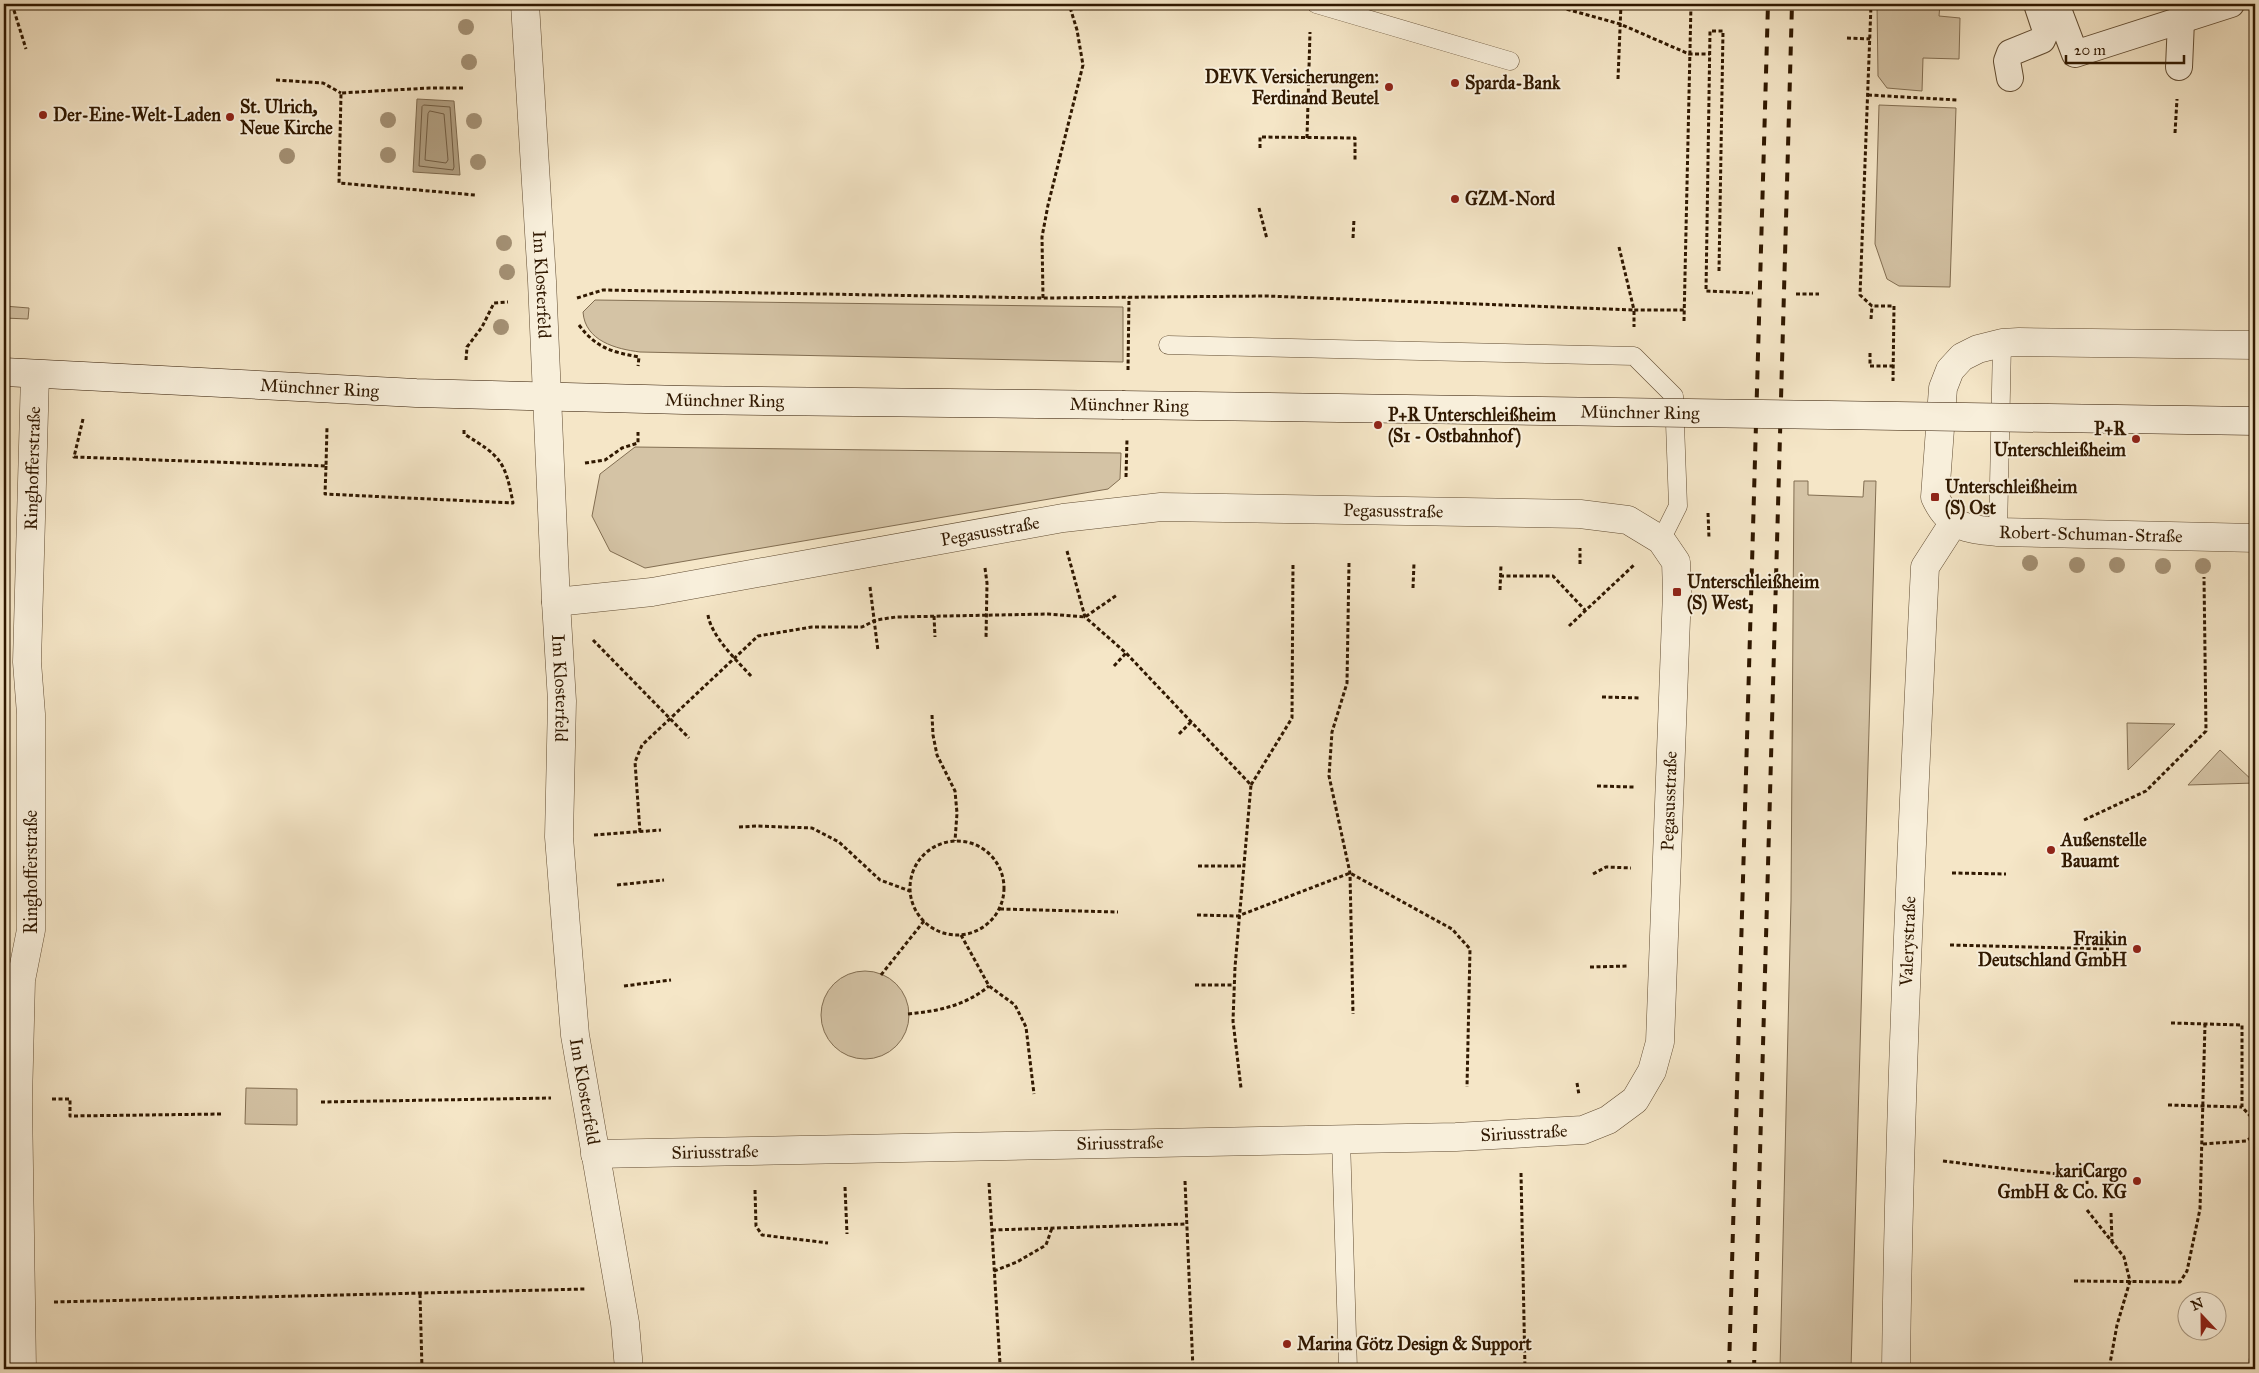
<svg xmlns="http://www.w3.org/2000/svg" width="2259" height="1373" font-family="'IM FELL Great Primer',serif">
<rect width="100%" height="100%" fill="#f5e6c7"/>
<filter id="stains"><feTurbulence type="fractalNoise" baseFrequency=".004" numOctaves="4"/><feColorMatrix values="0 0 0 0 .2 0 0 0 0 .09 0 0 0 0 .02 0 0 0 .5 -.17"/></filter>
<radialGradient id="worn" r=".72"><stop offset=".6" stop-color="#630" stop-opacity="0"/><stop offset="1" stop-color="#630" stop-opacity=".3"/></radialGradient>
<g fill="#d4c3a5" stroke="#826e52">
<polygon points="1877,4 1940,4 1939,16 1960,18 1959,59 1923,58 1922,91 1887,88 1878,76"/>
<polygon points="1879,105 1956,108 1950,287 1899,286 1887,279 1875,244"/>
<path d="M595 300 1123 307V362L640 352C616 349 585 341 583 312Z"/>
<polygon points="4,306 29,308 28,319 4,318"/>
<polygon points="635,447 1121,453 1120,479 1108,489 645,568 610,551 592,516 600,474"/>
<polygon points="1794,481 1808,481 1808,495 1863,497 1864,481 1876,481 1851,1369 1780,1369 1791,901"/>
<polygon points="2127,723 2175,724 2128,770"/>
<polygon points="2220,750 2255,783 2188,785"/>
<circle cx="865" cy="1015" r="44"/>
<polygon points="246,1088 297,1089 297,1125 245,1124"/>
</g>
<polygon fill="#b2a083" stroke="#7e6a4f" points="417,99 454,101 460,175 413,172"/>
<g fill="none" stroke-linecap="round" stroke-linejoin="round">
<g stroke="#715c42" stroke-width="1">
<polygon points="424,105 450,107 454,167 453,170 419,166 422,107"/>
<polygon points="430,111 444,114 448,160 446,163 425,160 428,114"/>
</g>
<g stroke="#614c32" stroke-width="19">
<g id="service">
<polyline points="1316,4 1510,61"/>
<polyline points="1168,345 1634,356 1674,396 1678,506 1661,540"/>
<polyline points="1998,532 2002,343"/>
<polyline points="1341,1139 1348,1369"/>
</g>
</g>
<g stroke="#614c32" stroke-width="28">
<g id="pedestrian">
<polyline points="2056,4 2075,54 2231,4"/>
<polyline points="2179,67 2181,21"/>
<polyline points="2010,78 2007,61 2010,53 2042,40 2046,31 2037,4"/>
</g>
</g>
<g stroke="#614c32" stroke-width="29">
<g id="minor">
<path id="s1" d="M525 4 542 281 556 602 562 701 559 837 566 927 575 1035 625 1323 629 1369"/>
<path id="s2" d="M2255 345 2019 342 2002 343 1978 349 1962 357 1950 370 1943 388 1935 497C1949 528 1967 529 1998 532L2255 538"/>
<path id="s3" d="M556 602 652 592 1063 518 1161 507 1580 514 1628 520 1661 540 1676 562 1677 592 1660 1042 1652 1071 1635 1100 1608 1120 1583 1130 1456 1137 595 1154"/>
<path id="s4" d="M22 1369 18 1101 21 980 31 930V714L27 662 35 375"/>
<path id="s5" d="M1896 1369C1899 1102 1912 834 1925 567L1954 522"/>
</g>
</g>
<g stroke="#301800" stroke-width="29">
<g id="secondary">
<path id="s6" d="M4 372 416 393 684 400 1122 405"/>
</g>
</g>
<g stroke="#301800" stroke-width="3" stroke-dasharray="4 2.5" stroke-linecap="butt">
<polyline points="12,4 26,49"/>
<polyline points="1548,4 1620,24 1689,54 1710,54"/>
<polyline points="1659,4 1691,6"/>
<polyline points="1816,4 1871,5 1860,295 1872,306 1894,306 1893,381"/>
<polyline points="1847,38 1870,39"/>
<polyline points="1618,79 1621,4"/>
<polyline points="276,80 323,83 341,93"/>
<polyline points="463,88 429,88 341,93 339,183 475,195"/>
<polyline points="1868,95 1957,100"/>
<polyline points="2175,133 2177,99"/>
<polyline points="1307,138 1310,32"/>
<polyline points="1260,148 1260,137 1355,138 1355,160"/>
<polyline points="1259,208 1267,239"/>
<polyline points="1353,238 1354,219"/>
<polyline points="1619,247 1634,310 1684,310"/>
<polyline points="1719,271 1723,31 1710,31 1706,291 1753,293"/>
<polyline points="1796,294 1819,294"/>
<polyline points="577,298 603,290 1043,298 1266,296 1634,310 1634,327"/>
<polyline points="1043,298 1042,237 1048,205 1083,65 1077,30 1069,4"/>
<polyline points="1871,319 1872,306"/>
<polyline points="1684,321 1691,4"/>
<path d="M579 325C596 348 612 352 639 357L638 366"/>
<polyline points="1870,353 1870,366 1893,366"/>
<polyline points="466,360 467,347 482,327 494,303 508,302"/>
<polyline points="1128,370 1129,297"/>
<polyline points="83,419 74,457 326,466 327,427"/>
<polyline points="585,463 605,460 622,448 638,443 638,432"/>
<path d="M326 466 325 494 513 503C505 460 500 456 464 434V429"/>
<polyline points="1126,477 1127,439"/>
<polyline points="1708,513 1709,538"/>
<polyline points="1067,551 1085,617 1126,653 1251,785 1235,967 1233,1021 1241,1088"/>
<polyline points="1349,563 1347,683 1332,732 1329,776 1350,873 1353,1014"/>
<polyline points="1580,564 1580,548"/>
<polyline points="985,568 987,583 986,639"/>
<polyline points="1500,576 1553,576 1585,610"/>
<polyline points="870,587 878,651"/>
<polyline points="1413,588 1414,563"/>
<polyline points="1500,590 1501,565"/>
<path d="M708 615C711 636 738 662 752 677"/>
<polyline points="934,616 935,637"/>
<polyline points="1569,626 1634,565"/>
<polyline points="593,640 689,738"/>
<polyline points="1114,666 1126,653"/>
<polyline points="1602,697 1640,698"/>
<polyline points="932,715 933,735 937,755 955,791 957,813 955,841"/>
<polyline points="1179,734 1192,721"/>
<polyline points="1251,785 1292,718 1293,563"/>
<polyline points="1597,786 1634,787"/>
<polyline points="2084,820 2146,791 2206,731 2204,577"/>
<polyline points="739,827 758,826 812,828 839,842 880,880 910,891"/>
<polyline points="640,832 635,762 642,745 758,636 812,627 862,627 876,620 896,617 1048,614 1085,617 1117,595"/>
<polyline points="594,835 661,830"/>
<circle cx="957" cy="888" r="47"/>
<polyline points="1198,866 1243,866"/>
<polyline points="1952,873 2006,874"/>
<polyline points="1593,874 1606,867 1631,868"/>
<polyline points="617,885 664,880"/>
<polyline points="1000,909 1118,912"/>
<polyline points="1197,915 1238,916 1350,873 1452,929 1470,949 1467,1087"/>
<polyline points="961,935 989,986 1015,1005 1026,1027 1034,1094"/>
<polyline points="1950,945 2109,949"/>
<polyline points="1590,967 1628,966"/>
<polyline points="881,975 924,921"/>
<polyline points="1195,985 1234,985"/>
<polyline points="624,986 671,980"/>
<path d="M908 1014C938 1011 965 1006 989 986"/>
<polyline points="2171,1023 2242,1025 2242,1107 2255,1121"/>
<polyline points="1577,1083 1579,1095"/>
<polyline points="52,1099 70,1099 70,1116 222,1114"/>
<polyline points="321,1102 551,1098"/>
<polyline points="2168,1105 2242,1107"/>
<polyline points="2203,1144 2246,1141 2255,1135"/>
<path d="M1943 1161C1991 1167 2039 1173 2087 1176V1184"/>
<polyline points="1521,1173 1525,1369"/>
<polyline points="1185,1181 1193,1369"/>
<polyline points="989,1183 1000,1364 997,1369"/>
<polyline points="845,1187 847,1234"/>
<polyline points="755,1190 756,1226 762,1235 828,1243"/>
<polyline points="2087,1210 2124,1257 2130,1281 2117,1325 2109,1369"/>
<polyline points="2111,1213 2112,1241"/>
<polyline points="992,1230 1186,1224"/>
<polyline points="994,1271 1017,1262 1046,1245 1052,1228"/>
<polyline points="2074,1281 2180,1282 2187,1271 2200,1209 2205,1024"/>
<polyline points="420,1294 422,1369"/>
<polyline points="54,1302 585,1289"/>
<polyline points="2250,1369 2255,1231"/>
</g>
<use href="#service" stroke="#f8efdb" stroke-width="18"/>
<use href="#pedestrian" stroke="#f8efdb" stroke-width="26"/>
<use href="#minor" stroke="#f8efdb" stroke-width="28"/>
<use href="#secondary" stroke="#f8efdb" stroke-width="28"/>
<g stroke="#301800" stroke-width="4" stroke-dasharray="9 9" stroke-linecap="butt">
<polyline points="1729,1369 1768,4"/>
<polyline points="1754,1369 1792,4"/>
</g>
<g stroke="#301800" stroke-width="29" stroke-linecap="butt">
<g id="secondary-bridge">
<path id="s7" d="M1122 405 2255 421"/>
</g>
</g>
<use href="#secondary-bridge" stroke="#f8efdb" stroke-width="28"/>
</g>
<g fill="#a49175">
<circle cx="466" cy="27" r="8"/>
<circle cx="469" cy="62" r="8"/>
<circle cx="388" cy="120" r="8"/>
<circle cx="474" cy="121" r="8"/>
<circle cx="388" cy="155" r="8"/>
<circle cx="287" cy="156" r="8"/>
<circle cx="478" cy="162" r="8"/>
<circle cx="504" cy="243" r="8"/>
<circle cx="507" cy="272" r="8"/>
<circle cx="501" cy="327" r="8"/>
<circle cx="2030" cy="563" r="8"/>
<circle cx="2077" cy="565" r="8"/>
<circle cx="2117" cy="565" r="8"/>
<circle cx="2163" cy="566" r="8"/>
<circle cx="2203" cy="566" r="8"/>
</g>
<g fill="#8f2418" stroke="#f8efdb" stroke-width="2">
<circle cx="1455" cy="83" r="5"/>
<circle cx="1389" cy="87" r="5"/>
<circle cx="43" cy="115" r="5"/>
<circle cx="230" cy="117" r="5"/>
<circle cx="1455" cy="199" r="5"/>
<circle cx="1378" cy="425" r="5"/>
<circle cx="2136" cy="439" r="5"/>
<rect x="1930" y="492" width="10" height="10" rx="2.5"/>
<rect x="1672" y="587" width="10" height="10" rx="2.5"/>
<circle cx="2051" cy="850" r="5"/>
<circle cx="2137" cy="949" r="5"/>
<circle cx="2137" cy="1181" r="5"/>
<circle cx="1287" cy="1344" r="5"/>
</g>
<g text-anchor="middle" stroke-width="4" stroke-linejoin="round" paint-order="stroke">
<g font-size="18" font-weight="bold" fill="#301800" stroke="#f8efdb" text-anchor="start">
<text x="1379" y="83" text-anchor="end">DEVK Versicherungen:<tspan x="1379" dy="21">Ferdinand Beutel</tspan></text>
<text x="1465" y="89">Sparda-Bank</text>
<text x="240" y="113">St. Ulrich,<tspan x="240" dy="21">Neue Kirche</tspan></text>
<text x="53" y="121">Der-Eine-Welt-Laden</text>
<text x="1465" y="205">GZM-Nord</text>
<text x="1388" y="421">P+R Unterschleißheim<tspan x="1388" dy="21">(S1 - Ostbahnhof)</tspan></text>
<text x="2126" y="435" text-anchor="end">P+R<tspan x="2126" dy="21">Unterschleißheim</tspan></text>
<text x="1945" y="493">Unterschleißheim<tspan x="1945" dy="21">(S) Ost</tspan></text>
<text x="1687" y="588">Unterschleißheim<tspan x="1687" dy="21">(S) West</tspan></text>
<text x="2061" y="846">Außenstelle<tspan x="2061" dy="21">Bauamt</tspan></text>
<text x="2127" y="945" text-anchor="end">Fraikin<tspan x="2127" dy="21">Deutschland GmbH</tspan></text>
<text x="2127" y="1177" text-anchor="end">kariCargo<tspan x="2127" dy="21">GmbH &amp; Co. KG</tspan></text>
<text x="1297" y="1350">Marina Götz Design &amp; Support</text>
</g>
<g font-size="18" fill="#301800" stroke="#f8efdb">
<text dy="6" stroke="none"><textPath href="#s1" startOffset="281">Im Klosterfeld</textPath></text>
<text dy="6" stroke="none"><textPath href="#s6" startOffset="316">Münchner Ring</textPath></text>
<text dy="6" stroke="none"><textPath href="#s6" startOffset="721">Münchner Ring</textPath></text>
<text transform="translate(1129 405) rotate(1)" y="6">Münchner Ring</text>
<text dy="6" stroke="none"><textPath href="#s7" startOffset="518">Münchner Ring</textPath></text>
<text dy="6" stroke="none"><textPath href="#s4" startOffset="902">Ringhofferstraße</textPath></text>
<text dy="6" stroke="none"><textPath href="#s3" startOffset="845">Pegasusstraße</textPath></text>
<text dy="6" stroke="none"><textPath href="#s3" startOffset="440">Pegasusstraße</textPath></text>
<text dy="6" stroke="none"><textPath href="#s2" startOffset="612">Robert-Schuman-Straße</textPath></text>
<text dy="6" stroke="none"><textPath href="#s1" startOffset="685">Im Klosterfeld</textPath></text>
<text transform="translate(1669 801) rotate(-88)" y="6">Pegasusstraße</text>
<text dy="6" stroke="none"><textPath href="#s4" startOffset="498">Ringhofferstraße</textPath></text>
<text dy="6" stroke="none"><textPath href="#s5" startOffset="428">Valerystraße</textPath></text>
<text dy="6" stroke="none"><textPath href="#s1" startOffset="1090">Im Klosterfeld</textPath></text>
<text transform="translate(1524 1133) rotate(-3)" y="6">Siriusstraße</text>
<text transform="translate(1120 1143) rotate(-1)" y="6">Siriusstraße</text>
<text transform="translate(715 1152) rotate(-1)" y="6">Siriusstraße</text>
</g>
</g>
<rect width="2259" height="1373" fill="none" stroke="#f5e6c7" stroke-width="20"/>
<rect x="5" y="5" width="2249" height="1363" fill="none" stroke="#301800" stroke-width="2.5"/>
<rect x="10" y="10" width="2239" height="1353" fill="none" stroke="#301800"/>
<g transform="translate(2202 1316) rotate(338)"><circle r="24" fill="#f8efdb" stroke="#a89983"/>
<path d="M0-4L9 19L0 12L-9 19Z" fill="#8f2418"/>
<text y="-8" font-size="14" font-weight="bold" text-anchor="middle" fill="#301800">N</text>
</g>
<path d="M2066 55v8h118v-8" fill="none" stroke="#301800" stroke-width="2.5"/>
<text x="2074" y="55" font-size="15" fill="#301800" stroke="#f8efdb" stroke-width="4" paint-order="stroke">20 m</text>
<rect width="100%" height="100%" filter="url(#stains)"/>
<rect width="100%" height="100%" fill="url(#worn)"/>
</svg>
